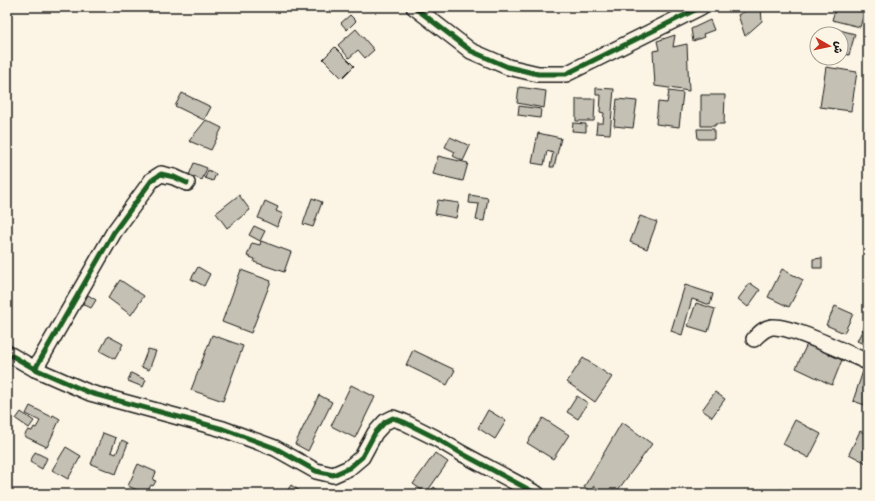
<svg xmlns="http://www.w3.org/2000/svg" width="875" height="501" font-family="'Comic Neue','Playpen Sans Arabic',sans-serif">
<rect width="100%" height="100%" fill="#fcf5e5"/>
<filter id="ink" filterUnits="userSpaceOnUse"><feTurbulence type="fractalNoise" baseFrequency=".025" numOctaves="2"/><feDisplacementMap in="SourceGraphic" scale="8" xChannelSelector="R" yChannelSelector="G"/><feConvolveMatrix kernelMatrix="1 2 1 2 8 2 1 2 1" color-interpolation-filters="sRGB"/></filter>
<g filter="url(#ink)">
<g fill="#c4c0b3" stroke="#1c1c1c">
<polygon points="753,7 761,7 762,21 745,36 738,15"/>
<polygon points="836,7 866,7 860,27 832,20"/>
<polygon points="350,15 356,21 347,30 341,23"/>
<polygon points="710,20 714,30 703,34 704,37 693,41 691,29"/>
<polygon points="832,28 855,34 849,55 841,53 841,34 831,34"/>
<polygon points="356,29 374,50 365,58 358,50 349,58 338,45"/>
<polygon points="675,35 673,47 687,44 689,91 655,86 653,51 659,50 657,41"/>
<polygon points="335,47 354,66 342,78 323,59"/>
<polygon points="826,67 857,72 851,111 820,107"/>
<polygon points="519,87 546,91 544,108 517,103"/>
<polygon points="596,88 614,89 610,134 596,133 597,123 603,123 604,113 600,112 601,95 596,95"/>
<polygon points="669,91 683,93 679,127 656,124 658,102 667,103"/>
<polygon points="182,93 211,107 204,120 175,106"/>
<polygon points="701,95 725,95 724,124 715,124 715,126 701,126"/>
<polygon points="576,99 595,99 594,121 576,121"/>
<polygon points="617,99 637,101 633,128 614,126"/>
<polygon points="519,106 541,109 540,118 518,115"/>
<polygon points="206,120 222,128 211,150 189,141"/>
<polygon points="573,123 586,124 586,132 572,131"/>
<polygon points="697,129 714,129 714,139 698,139"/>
<polygon points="538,133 561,138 554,167 550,167 553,153 547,151 544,165 532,163"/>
<polygon points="450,137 470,146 463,161 453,156 455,152 445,147"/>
<polygon points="438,156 468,163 463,181 433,174"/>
<polygon points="194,163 207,168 202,180 189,175"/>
<polygon points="208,170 216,174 213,181 205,178"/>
<polygon points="239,195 250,210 227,228 216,213"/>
<polygon points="470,195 488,198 484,221 476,220 479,204 469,203"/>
<polygon points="312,198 322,202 313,227 303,224"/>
<polygon points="438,200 459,203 456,218 435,214"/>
<polygon points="265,201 278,207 276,211 283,214 277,227 258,218"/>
<polygon points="640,216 657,222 647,249 630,242"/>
<polygon points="254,226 265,231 260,241 249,235"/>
<polygon points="261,241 291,252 284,272 254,262 255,259 247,256 252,243 260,245"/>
<polygon points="822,258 822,268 813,268 813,259"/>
<polygon points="198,267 210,274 204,286 191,279"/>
<polygon points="782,269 803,280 789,307 768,297"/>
<polygon points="241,270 271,281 251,333 222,322"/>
<polygon points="120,280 144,296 131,315 108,298"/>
<polygon points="750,283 760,290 748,307 738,299"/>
<polygon points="685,285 713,294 710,305 692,299 682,335 671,331"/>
<polygon points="88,295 96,300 91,308 83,304"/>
<polygon points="696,303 715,309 708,332 688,326"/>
<polygon points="835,306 853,314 844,333 826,325"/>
<polygon points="868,319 868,346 857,341"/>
<polygon points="212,335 243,346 223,401 191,390"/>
<polygon points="108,336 123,344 115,359 100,351"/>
<polygon points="807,344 842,360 832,385 796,368"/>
<polygon points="148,349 156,351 149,370 141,367"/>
<polygon points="413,350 455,370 447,385 406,365"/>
<polygon points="583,358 612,377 595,402 567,382"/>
<polygon points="863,371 868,372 868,406 853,401"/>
<polygon points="131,373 146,380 143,387 128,381"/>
<polygon points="351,385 375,397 355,438 331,426"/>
<polygon points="715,392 725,399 712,417 702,410"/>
<polygon points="319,395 332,402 308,451 295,444"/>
<polygon points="577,396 588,403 578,419 567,412"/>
<polygon points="30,406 52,417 53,415 60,419 47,447 24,436 28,430 32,431 34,427 36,428 40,421 26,414"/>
<polygon points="488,410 506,421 495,439 478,428"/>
<polygon points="21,412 34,421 29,428 16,419"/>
<polygon points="543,418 569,435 553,459 527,443"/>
<polygon points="795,420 821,434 809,458 783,444"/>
<polygon points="622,422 652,444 615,494 602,494 603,492 594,486 590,491 584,487"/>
<polygon points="860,431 868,435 868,464 849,454"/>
<polygon points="103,433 116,438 111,452 116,454 122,440 128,443 116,474 91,464"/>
<polygon points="66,447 81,456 68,479 52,470"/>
<polygon points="35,452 47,458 42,469 30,462"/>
<polygon points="435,453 448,462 426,493 413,484"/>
<polygon points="138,464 156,472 153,480 156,481 153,486 151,485 146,494 128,486"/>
<polygon points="291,485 304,494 285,494"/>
<polygon points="434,487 442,494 428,494"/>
<polygon points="780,489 797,493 796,494 779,494"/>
</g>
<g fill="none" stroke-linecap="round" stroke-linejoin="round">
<g stroke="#1c1c1c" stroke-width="18">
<g id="minor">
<polyline points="414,7 471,51 508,67 538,74 566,74 701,7"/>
<path d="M754 339C759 334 764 328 772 327 791 325 848 354 868 362"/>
<polyline points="7,353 35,369 90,393 223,429 275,448 316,471 333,475 349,468 362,457 375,433 385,422 393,418 404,422 434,437 461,453 537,494"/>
<polyline points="35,369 114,232 152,180 161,174 174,177 187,183"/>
</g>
</g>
<use href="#minor" stroke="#fcf5e5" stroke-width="15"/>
<g stroke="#fcf5e5" stroke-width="8">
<g id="cycleway">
<polyline points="414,7 471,51 508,67 538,74 566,74 701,7"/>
<polyline points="7,353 35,369 90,393 223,429 275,448 316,471 333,475 349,468 362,457 375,433 385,422 393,418 404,422 434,437 461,453 537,494"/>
<polyline points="35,369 114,232 152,180 161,174 174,177 187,183"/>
</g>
</g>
<use href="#cycleway" stroke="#1b5e20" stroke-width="5"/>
</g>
</g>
<rect width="875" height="501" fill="none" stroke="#fcf5e5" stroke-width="24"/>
<rect x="12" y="12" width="851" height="477" fill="none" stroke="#1c1c1c" stroke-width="1.5" filter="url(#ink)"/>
<g transform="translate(829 46) rotate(99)"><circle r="19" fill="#fcf5e5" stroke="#a29e95"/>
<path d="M0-3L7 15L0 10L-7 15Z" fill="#c8321e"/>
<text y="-6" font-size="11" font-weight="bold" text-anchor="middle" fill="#1c1c1c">ش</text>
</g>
</svg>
